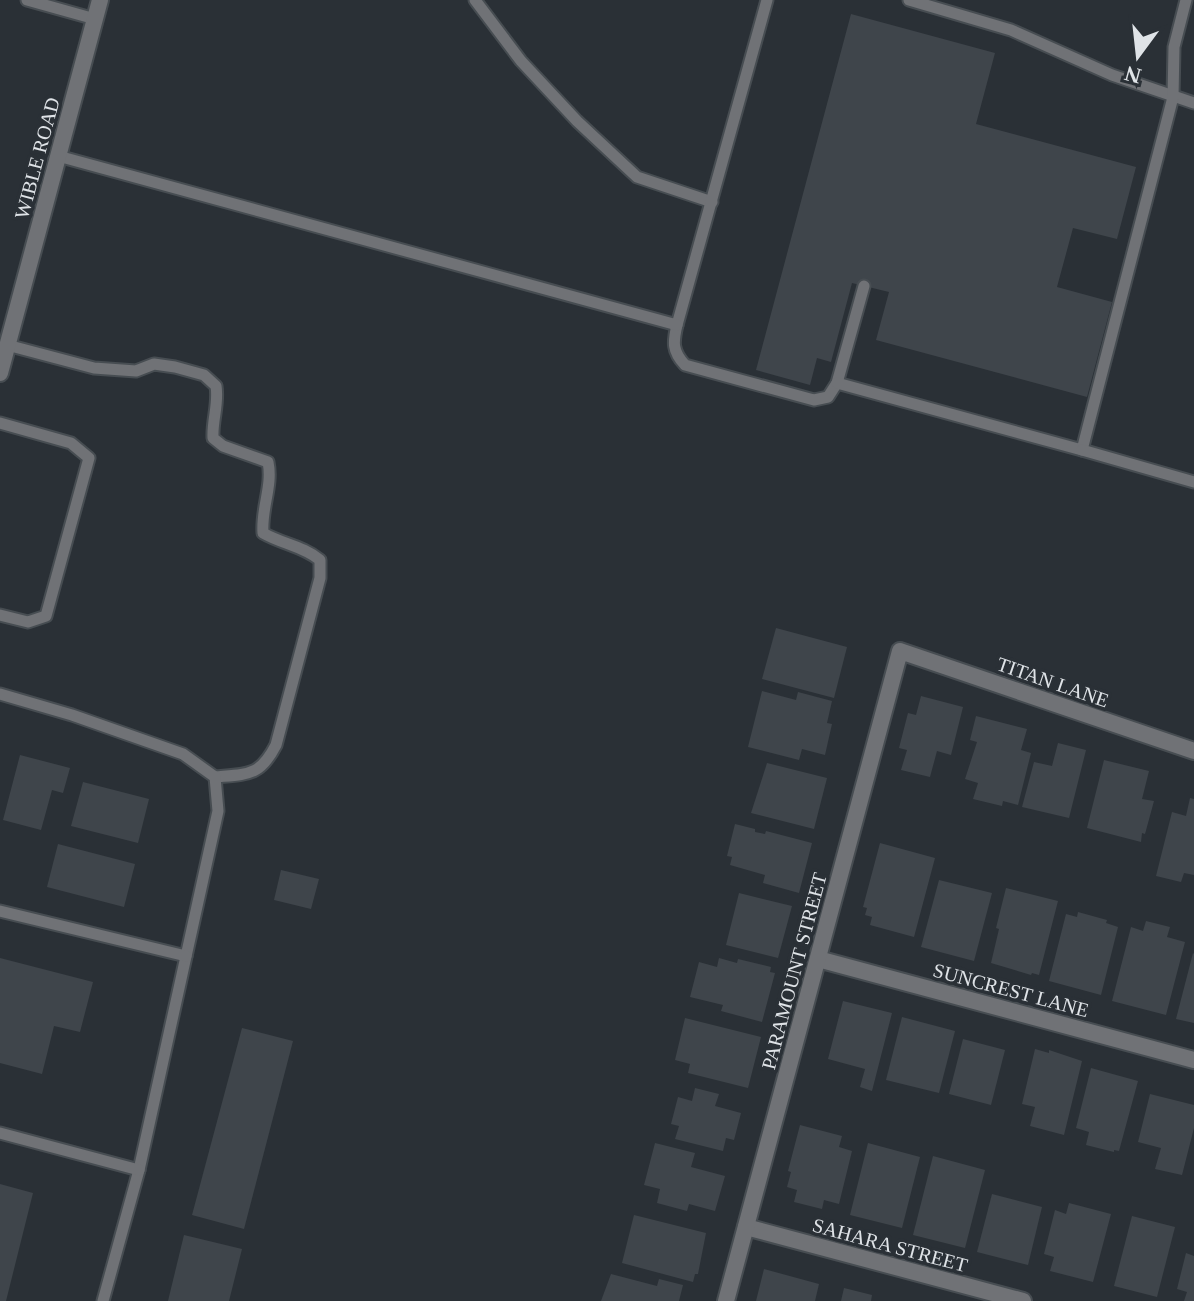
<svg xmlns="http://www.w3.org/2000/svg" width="1194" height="1301" font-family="Georgia,serif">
<rect width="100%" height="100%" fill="#2a3036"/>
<g fill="#3f454b">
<polygon points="851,14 995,53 976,124 1136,167 1117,239 1073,228 1057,287 1112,302 1087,397 876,340 889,292 852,283 831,362 817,358 810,385 756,370"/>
<polygon points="776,628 847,647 834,698 762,679"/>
<polygon points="762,691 796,700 798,692 832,701 827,723 832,724 825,755 802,749 799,760 748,747"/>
<polygon points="921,696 963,707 951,755 937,751 930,777 901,770 907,750 899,748 908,713 916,715"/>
<polygon points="976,716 1027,729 1021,750 1031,753 1018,805 1003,801 1002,806 973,799 978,783 965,779 977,742 970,740"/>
<polygon points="1058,743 1086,750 1069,818 1022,807 1034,762 1052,766"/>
<polygon points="20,755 70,768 63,793 52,790 41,830 3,820"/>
<polygon points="1104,760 1149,771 1142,799 1154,801 1145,834 1142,833 1141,842 1087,828"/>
<polygon points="767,763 827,778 814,829 751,813"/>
<polygon points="83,782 149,799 138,843 71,826"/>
<polygon points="1190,798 1194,799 1194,875 1184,873 1181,882 1156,876 1172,812 1186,816"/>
<polygon points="735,824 755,829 755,832 765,834 766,831 812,843 799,893 763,883 765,875 730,865 732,857 727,856"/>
<polygon points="880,843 935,858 914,937 870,925 872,917 865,915 867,908 863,907"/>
<polygon points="58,844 135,864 124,907 47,887"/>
<polygon points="281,870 319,879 311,909 274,900"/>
<polygon points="939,880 992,893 974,961 921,947"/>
<polygon points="1006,888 1058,901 1039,975 1032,973 1031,975 991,963 999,929 996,928"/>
<polygon points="739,893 792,906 778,958 726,945"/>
<polygon points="1078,912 1107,920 1106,923 1118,927 1101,995 1049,981 1066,914 1077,917"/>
<polygon points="1146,921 1170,927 1167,937 1185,942 1166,1015 1112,1001 1131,927 1143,931"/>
<polygon points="1193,953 1194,954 1194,1023 1176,1019"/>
<polygon points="0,958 93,982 80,1032 54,1026 42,1074 0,1063"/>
<polygon points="719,958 737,963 738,959 771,967 770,972 775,973 762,1022 721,1011 723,1005 690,997 699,962 717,967"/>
<polygon points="843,1001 892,1013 872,1091 860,1087 865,1069 828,1059"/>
<polygon points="902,1017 955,1031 939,1093 886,1080"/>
<polygon points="685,1018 761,1037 748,1088 688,1073 690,1064 675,1060"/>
<polygon points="242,1028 293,1041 244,1229 192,1215"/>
<polygon points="963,1039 1005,1050 991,1105 949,1094"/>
<polygon points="1035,1049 1049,1053 1049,1050 1082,1061 1064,1135 1030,1126 1035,1107 1022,1104"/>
<polygon points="1091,1068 1138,1081 1119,1151 1114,1150 1114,1152 1086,1145 1089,1132 1076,1128"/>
<polygon points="695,1088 719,1094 715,1106 741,1113 734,1140 726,1138 723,1151 675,1139 679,1126 671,1124 678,1097 692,1101"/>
<polygon points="1150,1094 1194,1105 1194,1128 1182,1175 1155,1169 1161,1148 1138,1142"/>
<polygon points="800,1125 842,1136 839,1147 852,1151 839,1204 824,1200 822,1209 794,1202 797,1190 787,1187 791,1172 788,1171"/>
<polygon points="655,1143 695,1153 691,1167 725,1176 715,1211 689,1204 687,1211 657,1203 660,1189 644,1185"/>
<polygon points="868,1143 920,1157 902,1228 850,1215"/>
<polygon points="933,1156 985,1170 965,1248 913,1235"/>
<polygon points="0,1184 33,1193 6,1301 0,1301"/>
<polygon points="992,1194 1042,1207 1028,1265 977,1252"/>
<polygon points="1069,1203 1111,1214 1093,1282 1050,1271 1054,1257 1044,1254 1055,1210 1066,1214"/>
<polygon points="634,1215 706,1233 698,1274 695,1274 693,1282 622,1263"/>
<polygon points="1132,1216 1175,1227 1157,1297 1114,1286"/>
<polygon points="184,1235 242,1249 229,1301 168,1301"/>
<polygon points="1186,1253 1194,1256 1194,1301 1184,1301 1187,1292 1177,1289"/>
<polygon points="764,1269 819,1284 815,1301 756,1301"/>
<polygon points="611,1274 657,1286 659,1279 683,1285 679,1301 601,1301"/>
<polygon points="844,1288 872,1295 871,1301 841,1301"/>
</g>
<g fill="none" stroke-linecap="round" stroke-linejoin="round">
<g stroke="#474d52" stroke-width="15">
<g id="service">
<polyline points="27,0 95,19"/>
<polyline points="475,0 521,61 577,121 637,177 712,202"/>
<path d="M767 0 677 325C673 342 672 351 685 365L814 400 828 397 837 383 864 286"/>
<polyline points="909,0 1011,30 1112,75 1194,103"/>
<polyline points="58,156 677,325"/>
<path d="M7 345 94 368 136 371 154 364 175 367 204 375 216 386C219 404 212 420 213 438L223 446 268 462C273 486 261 508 263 533 282 544 303 546 320 560V578L276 745C260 776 249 774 215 777"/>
<polyline points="837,383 1082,450 1173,97 1174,47 1186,0"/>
<polyline points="0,423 71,443 89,458 46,616 28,622 0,615"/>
<polyline points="1082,450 1194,482"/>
<polyline points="0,694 72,715 183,754 215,777 218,811 139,1170 103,1301"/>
<polyline points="0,911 186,956"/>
<polyline points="0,1133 139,1170"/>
</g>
</g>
<g stroke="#474d52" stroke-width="20">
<g id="minor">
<polyline points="818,959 1194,1060"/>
<polyline points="746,1227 1023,1301"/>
<polyline points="726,1301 900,651 1194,751"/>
</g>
</g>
<g stroke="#474d52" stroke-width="20">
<polyline id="tertiary" points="0,373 100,0"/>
</g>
<use href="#service" stroke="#707276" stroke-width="11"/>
<use href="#minor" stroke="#707276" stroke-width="16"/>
<use href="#tertiary" stroke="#707276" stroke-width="16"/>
</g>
<g text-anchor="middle" stroke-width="7" stroke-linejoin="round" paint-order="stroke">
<g font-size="20" fill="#dfe3e7" stroke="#2a3036">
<text transform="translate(37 158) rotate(-75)" y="7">WIBLE ROAD</text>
<text transform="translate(1053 682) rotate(19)" y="7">TITAN LANE</text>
<text transform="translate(794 971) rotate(-75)" y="7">PARAMOUNT STREET</text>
<text transform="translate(1011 990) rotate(15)" y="7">SUNCREST LANE</text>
<text transform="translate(890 1245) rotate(15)" y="7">SAHARA STREET</text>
</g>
</g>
<g transform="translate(1138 56) rotate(195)" stroke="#2a3036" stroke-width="6" paint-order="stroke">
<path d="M0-6L14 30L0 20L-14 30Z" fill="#dfe3e7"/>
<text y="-12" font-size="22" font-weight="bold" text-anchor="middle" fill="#dfe3e7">N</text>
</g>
</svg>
